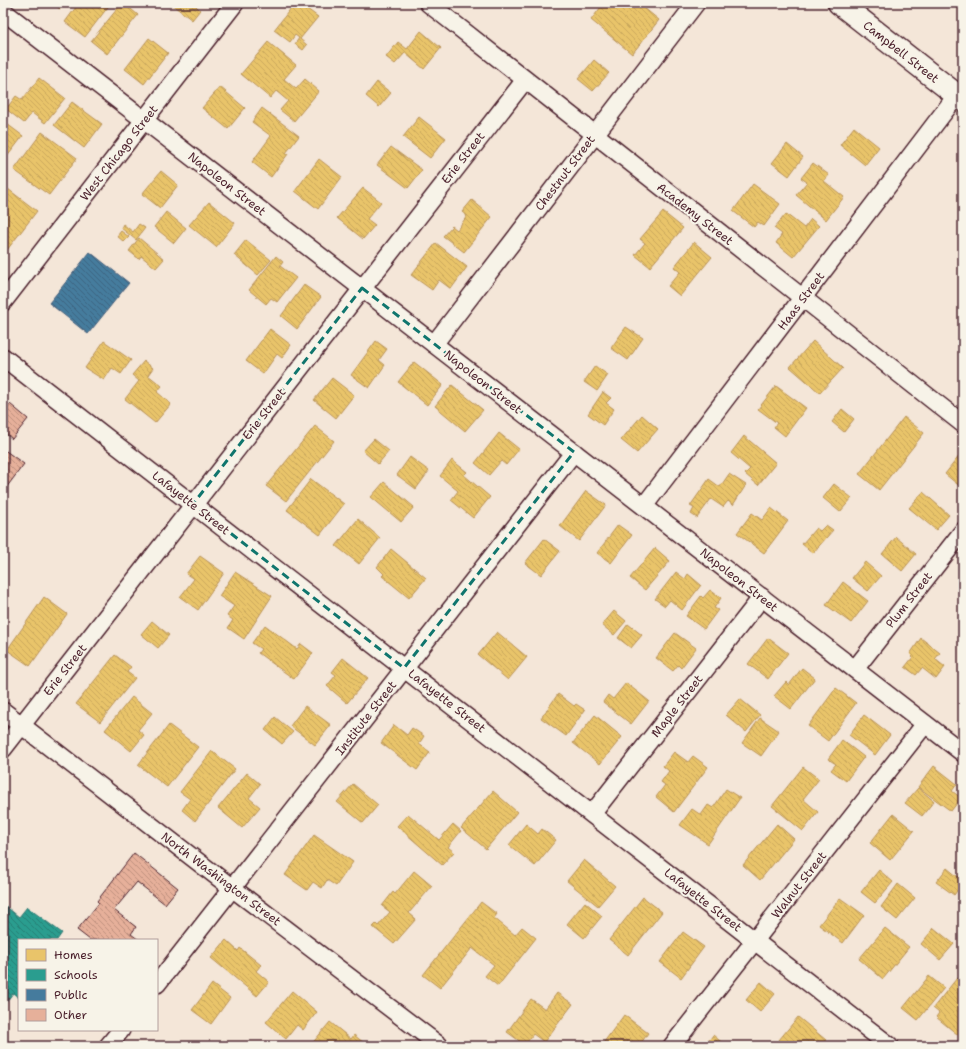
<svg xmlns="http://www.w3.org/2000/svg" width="966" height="1049" font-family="'Shantell Sans',sans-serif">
<defs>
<pattern id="homes-back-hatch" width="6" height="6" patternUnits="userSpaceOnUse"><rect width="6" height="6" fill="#e9c46a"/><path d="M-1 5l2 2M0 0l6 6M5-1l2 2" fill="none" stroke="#c9a85c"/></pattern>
<pattern id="schools-back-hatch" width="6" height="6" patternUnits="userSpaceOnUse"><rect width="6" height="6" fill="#2a9d8f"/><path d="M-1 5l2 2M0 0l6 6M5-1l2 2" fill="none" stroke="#267f75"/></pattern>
<pattern id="public-back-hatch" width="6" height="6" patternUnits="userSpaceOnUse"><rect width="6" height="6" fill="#457b9d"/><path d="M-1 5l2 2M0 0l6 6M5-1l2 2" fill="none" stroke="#3c6480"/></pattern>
<pattern id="building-back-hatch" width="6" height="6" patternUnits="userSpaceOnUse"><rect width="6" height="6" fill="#e6b09a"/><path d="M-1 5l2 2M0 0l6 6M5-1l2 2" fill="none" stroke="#bc8f7e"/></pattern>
</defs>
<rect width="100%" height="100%" fill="#f4e6d8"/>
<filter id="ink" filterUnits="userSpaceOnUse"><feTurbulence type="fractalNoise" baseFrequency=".025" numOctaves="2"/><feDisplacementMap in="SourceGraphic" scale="8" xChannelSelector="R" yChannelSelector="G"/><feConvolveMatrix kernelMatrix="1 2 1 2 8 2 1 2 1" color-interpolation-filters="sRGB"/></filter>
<g filter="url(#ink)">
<g fill="url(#homes-back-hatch)" stroke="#b99257">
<polygon points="52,3 64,3 60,9"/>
<polygon points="79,3 111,3 85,37 65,22"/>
<polygon points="122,3 124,3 138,15 107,54 91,41"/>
<polygon points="170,3 193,3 200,10 192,20"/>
<polygon points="295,3 299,3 318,17 300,39 307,45 303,50 295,44 299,38 295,35 290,42 274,30"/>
<polygon points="604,3 638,3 659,20 632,54 591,20"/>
<polygon points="421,31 441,48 424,69 405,53 395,64 386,57 398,42 407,49"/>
<polygon points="149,38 168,53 144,84 125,69"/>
<polygon points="268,42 296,65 284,79 296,89 305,79 319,91 294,121 280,110 288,101 276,91 270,98 241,74"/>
<polygon points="594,60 609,73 593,91 578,79"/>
<polygon points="39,78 65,98 45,123 32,113 24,123 6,109 16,96 22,100"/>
<polygon points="377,82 391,93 379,107 366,96"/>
<polygon points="220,87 245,108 228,129 202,108"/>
<polygon points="72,102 102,124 84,148 54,125"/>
<polygon points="262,108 299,136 286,153 288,154 271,177 252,162 271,136 252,122"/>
<polygon points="419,117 446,138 430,158 403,137"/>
<polygon points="7,124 23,136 3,162 3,129"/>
<polygon points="854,127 879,147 865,165 840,145"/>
<polygon points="42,132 77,158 49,195 14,170"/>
<polygon points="787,144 803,157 789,176 772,163"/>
<polygon points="391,147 422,170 408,188 377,165"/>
<polygon points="319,159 342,177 318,209 295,191"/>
<polygon points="813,163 829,175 824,181 844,197 826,220 796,195 807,182 801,178"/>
<polygon points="161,171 178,185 160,208 142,194"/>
<polygon points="753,184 780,204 764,226 758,222 754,227 733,211"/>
<polygon points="4,186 37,211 7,250 3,247"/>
<polygon points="363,188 381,202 367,219 375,225 363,239 337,218"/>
<polygon points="472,200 492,217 464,252 443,236 452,226 457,230 467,216 462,212"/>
<polygon points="209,202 235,223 216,247 189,225"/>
<polygon points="166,212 186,228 174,243 154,227"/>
<polygon points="663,212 683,228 650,267 635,255 645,243 640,239"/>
<polygon points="786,214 804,228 811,219 819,226 793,257 776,243 782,234 774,228"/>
<polygon points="123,224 133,232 139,224 145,228 136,240 121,228"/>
<polygon points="121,231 129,237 124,242 117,236"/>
<polygon points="139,238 164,259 156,268 141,256 139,259 129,251"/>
<polygon points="246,240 271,260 258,275 234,255"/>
<polygon points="694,242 712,257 680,296 668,286 680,272 674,267"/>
<polygon points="436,243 467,267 451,289 439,280 432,290 411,275"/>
<polygon points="276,256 283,262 280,266 296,278 277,302 271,298 266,304 249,290"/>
<polygon points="304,285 321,297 297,329 281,316"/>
<polygon points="626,327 643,338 628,360 611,348"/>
<polygon points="270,329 291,345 282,358 277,354 263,374 246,361"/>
<polygon points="104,341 131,360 121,374 112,368 104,380 85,368"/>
<polygon points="376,341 387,349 379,360 385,365 369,388 351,375"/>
<polygon points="813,341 843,368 820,393 790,367"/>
<polygon points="144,361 153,368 148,375 162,386 157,392 171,404 155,423 125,399 139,381 132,375"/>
<polygon points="414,362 443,385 427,405 398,382"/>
<polygon points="595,366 608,375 597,391 584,382"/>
<polygon points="332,378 354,395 336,418 314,400"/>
<polygon points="452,385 483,410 465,431 435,406"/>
<polygon points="776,386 806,408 785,436 774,427 777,423 758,409"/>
<polygon points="603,392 611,398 606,403 614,409 603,425 588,414"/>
<polygon points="842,409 854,419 844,432 832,422"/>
<polygon points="642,415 658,429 637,453 621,440"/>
<polygon points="904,417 924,433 879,490 859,474"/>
<polygon points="315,426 334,441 286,501 266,486"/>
<polygon points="499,433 519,449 506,465 501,461 489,475 475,463"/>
<polygon points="744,436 776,463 758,485 745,474 750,469 731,453"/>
<polygon points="374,439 389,451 378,464 363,451"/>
<polygon points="960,455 963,458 963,489 945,474"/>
<polygon points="410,457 429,471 416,489 397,475"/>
<polygon points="452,460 467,472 464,475 490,497 473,518 451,500 458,491 440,476"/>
<polygon points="729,474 746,485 733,505 728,501 723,507 711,499 697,518 691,514 694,508 690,506 709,479 720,487"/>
<polygon points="311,479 344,504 320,535 287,510"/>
<polygon points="384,482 414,507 401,522 371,497"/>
<polygon points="834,484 852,498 840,512 823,498"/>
<polygon points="586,491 606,505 579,541 560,526"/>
<polygon points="923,492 949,515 936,530 909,508"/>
<polygon points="771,508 788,521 764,553 737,533 752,513 762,520"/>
<polygon points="358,519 380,538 359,564 336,546"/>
<polygon points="618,525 632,535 611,563 597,553"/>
<polygon points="826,525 833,530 813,553 802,544 816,528 820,531"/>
<polygon points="896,537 916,554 902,571 882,554"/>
<polygon points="544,539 560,551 541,575 525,563"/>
<polygon points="655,548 670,561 645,590 630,578"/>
<polygon points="391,549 426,578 409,598 382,576 384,574 377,567"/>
<polygon points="200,556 224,573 198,610 180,597 194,579 186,574"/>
<polygon points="865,562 881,576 868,591 852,578"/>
<polygon points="235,572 272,596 244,639 228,628 233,620 227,616 234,606 219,596"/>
<polygon points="676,572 685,579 688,574 701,585 682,610 670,600 665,606 655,599"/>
<polygon points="843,582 868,601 851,623 826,605"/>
<polygon points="710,590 721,598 714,608 718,610 704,629 686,616 701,596 703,598"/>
<polygon points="44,597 67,614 30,666 7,650"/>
<polygon points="614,611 626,621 614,635 602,625"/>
<polygon points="152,621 169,635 158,648 141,634"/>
<polygon points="628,624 642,635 631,648 618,638"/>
<polygon points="265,625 297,649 301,644 313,653 294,679 258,653 261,649 252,643"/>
<polygon points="497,632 527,657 508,680 478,655"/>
<polygon points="675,633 696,648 681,668 678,665 673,671 656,658"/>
<polygon points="768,638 788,653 768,679 748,664"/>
<polygon points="921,638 940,653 935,659 945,667 936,679 922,668 916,675 905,667 913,657 910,654"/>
<polygon points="115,655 131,667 127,672 135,678 100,722 76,704"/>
<polygon points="343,658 368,678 347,703 327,686 336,675 332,672"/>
<polygon points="802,668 815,678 791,709 774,696 786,682 789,685"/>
<polygon points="626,683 649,701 631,724 603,702 608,695 613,699"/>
<polygon points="836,688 856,703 828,741 808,726"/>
<polygon points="558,694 574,706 576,704 585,710 566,736 541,718"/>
<polygon points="132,697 152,713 138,730 144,735 131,751 105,730"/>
<polygon points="740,699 760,715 746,732 726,715"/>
<polygon points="305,706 331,725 315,745 290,726"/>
<polygon points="595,715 622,737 600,764 573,743"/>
<polygon points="864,715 890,735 875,755 849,735"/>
<polygon points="275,717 293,732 282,744 265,730"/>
<polygon points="760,718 779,731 761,756 742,743"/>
<polygon points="169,725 198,747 167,787 138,765"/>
<polygon points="394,725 407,735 412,728 424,736 419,744 430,752 417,770 381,743"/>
<polygon points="842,740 864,757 846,781 831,770 836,764 828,759"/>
<polygon points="212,751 235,769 195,821 182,810 190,799 180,792"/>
<polygon points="674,752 688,762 693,756 708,767 674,812 656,797 665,785 661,782 669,771 663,766"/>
<polygon points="934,766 957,784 952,791 961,798 951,811 918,787"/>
<polygon points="803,767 819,779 803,799 818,812 803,831 772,806"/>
<polygon points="247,773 260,784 249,798 260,807 242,828 218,808"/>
<polygon points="353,784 378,805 363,823 337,802"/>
<polygon points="918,788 934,801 922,816 905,803"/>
<polygon points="726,789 740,798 708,844 680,825 692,809 701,815 708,805 713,808"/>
<polygon points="493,791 517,812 486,849 461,828"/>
<polygon points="408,814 439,840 453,824 461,831 448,847 454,852 442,865 397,826"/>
<polygon points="893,814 914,831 890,860 870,843"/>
<polygon points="526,824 538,834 542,829 556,840 535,866 509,845"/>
<polygon points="777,824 794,839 760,880 743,865"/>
<polygon points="314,835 353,862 336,886 327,880 322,888 313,882 307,890 285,875"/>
<polygon points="584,860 615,886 598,906 567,881"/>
<polygon points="947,868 958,877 961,874 963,875 963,883 954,895 936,882"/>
<polygon points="879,870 893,882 875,903 861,892"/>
<polygon points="414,871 432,886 409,913 416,919 394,944 373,927 376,924 378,926 390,912 382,906 393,892 395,894"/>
<polygon points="898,884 915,898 897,920 881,907"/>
<polygon points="643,897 662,912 628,955 609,940"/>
<polygon points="840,898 864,915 843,943 819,925"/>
<polygon points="481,902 497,914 494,918 515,935 522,927 536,938 498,986 485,976 494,965 472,948 440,988 423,975"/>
<polygon points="585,902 602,916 584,938 567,924"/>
<polygon points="885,928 909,947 883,979 859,959"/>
<polygon points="934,928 954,944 940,960 921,944"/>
<polygon points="683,932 704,947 681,978 660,962"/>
<polygon points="226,940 238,951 240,948 261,965 256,971 269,982 257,996 211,958"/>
<polygon points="929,976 944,988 918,1020 903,1008"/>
<polygon points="957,978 963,983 963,1039 936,1017 939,1013 933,1008"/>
<polygon points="761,982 775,994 760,1012 746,1000"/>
<polygon points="212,984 230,998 211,1024 192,1010"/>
<polygon points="292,991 317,1012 303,1030 297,1025 286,1039 266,1022"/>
<polygon points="557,993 573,1004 544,1042 533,1034 525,1045 507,1032 531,999 545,1009"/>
<polygon points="624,1015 648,1033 639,1046 601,1046"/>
<polygon points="798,1017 826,1040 822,1046 774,1046"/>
<polygon points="330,1022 351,1039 354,1035 364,1043 362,1046 310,1046"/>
<polygon points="713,1035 726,1046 705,1046"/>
</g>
<polygon fill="url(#schools-back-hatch)" stroke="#347771" points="3,904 19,917 27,907 62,933 57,940 19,940 19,998 13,993 4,1005"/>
<polygon fill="url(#public-back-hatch)" stroke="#465f7b" points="90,252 129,283 88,334 49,303"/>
<g fill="url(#building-back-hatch)" stroke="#4a1f2b">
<polygon points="10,404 28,419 12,439 5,433 3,436 3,405 7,408"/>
<polygon points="3,449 24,464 3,492"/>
<polygon points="134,853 178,888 165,904 137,882 114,910 136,927 131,934 139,940 90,940 77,930 99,903 97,901"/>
</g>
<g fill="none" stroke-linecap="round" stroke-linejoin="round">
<g stroke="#4a1f2b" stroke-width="20">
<g id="street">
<polyline points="428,3 963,424"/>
<polyline points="3,11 963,753"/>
<polyline points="3,302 235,3"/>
<polyline points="434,344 696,3"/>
<polyline points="3,357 890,1046"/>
<polyline points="644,506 957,95"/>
<polyline points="855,669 963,531"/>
<polyline points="3,711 219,878 440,1046"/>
<polyline points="3,749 525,80"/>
<polyline points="592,814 762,597"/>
<polyline points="157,984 574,452"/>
<polyline points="108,1046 121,1030"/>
<polyline points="672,1046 925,724"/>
</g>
</g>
<g stroke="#4a1f2b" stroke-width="25">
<polyline id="secondary" points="839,3 963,100"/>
</g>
<use href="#street" stroke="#f7f3e8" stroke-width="17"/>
<use href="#secondary" stroke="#f7f3e8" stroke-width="22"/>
</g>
</g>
<path fill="none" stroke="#0f766e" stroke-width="3" stroke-dasharray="8 5" stroke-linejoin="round" d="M362 288 574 452 404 668 193 504Z"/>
<g text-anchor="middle" stroke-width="4" stroke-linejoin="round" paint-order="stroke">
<g font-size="12" fill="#4a1f2b" stroke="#f7f3e8">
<text transform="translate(901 52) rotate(38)" y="4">Campbell Street</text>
<text transform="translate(119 153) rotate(-52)" y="4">West Chicago Street</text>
<text transform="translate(463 158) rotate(-52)" y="4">Erie Street</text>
<text transform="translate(565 173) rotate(-53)" y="4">Chestnut Street</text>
<text transform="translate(227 184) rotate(38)" y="4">Napoleon Street</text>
<text transform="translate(695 214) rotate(38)" y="4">Academy Street</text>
<text transform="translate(801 301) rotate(-53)" y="4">Haas Street</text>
<text transform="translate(483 382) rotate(38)" y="4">Napoleon Street</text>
<text transform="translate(264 414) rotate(-52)" y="4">Erie Street</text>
<text transform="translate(191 503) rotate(38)" y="4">Lafayette Street</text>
<text transform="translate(739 580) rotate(38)" y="4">Napoleon Street</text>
<text transform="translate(909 600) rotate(-52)" y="4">Plum Street</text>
<text transform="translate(65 670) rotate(-52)" y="4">Erie Street</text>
<text transform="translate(447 701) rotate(38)" y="4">Lafayette Street</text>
<text transform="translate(677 706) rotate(-52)" y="4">Maple Street</text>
<text transform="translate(366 718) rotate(-52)" y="4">Institute Street</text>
<text transform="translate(221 879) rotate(37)" y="4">North Washington Street</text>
<text transform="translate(799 885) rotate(-52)" y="4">Walnut Street</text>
<text transform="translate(703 900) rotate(38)" y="4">Lafayette Street</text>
</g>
</g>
<rect width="966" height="1049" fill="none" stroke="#f7f3e8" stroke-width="16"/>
<rect x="8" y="8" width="950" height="1033" fill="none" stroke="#4a1f2b" stroke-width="1.5" filter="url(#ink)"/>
<rect x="18" y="939" width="140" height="92" fill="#f7f3e8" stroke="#b29e9c"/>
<rect x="26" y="949" width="20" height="12" fill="#e9c46a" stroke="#b29e9c"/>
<text x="54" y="959" font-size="12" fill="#4a1f2b">Homes</text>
<rect x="26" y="969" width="20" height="12" fill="#2a9d8f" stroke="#b29e9c"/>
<text x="54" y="979" font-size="12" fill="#4a1f2b">Schools</text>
<rect x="26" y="989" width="20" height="12" fill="#457b9d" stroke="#b29e9c"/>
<text x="54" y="999" font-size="12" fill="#4a1f2b">Public</text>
<rect x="26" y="1009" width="20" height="12" fill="#e6b09a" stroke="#b29e9c"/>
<text x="54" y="1019" font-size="12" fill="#4a1f2b">Other</text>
</svg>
